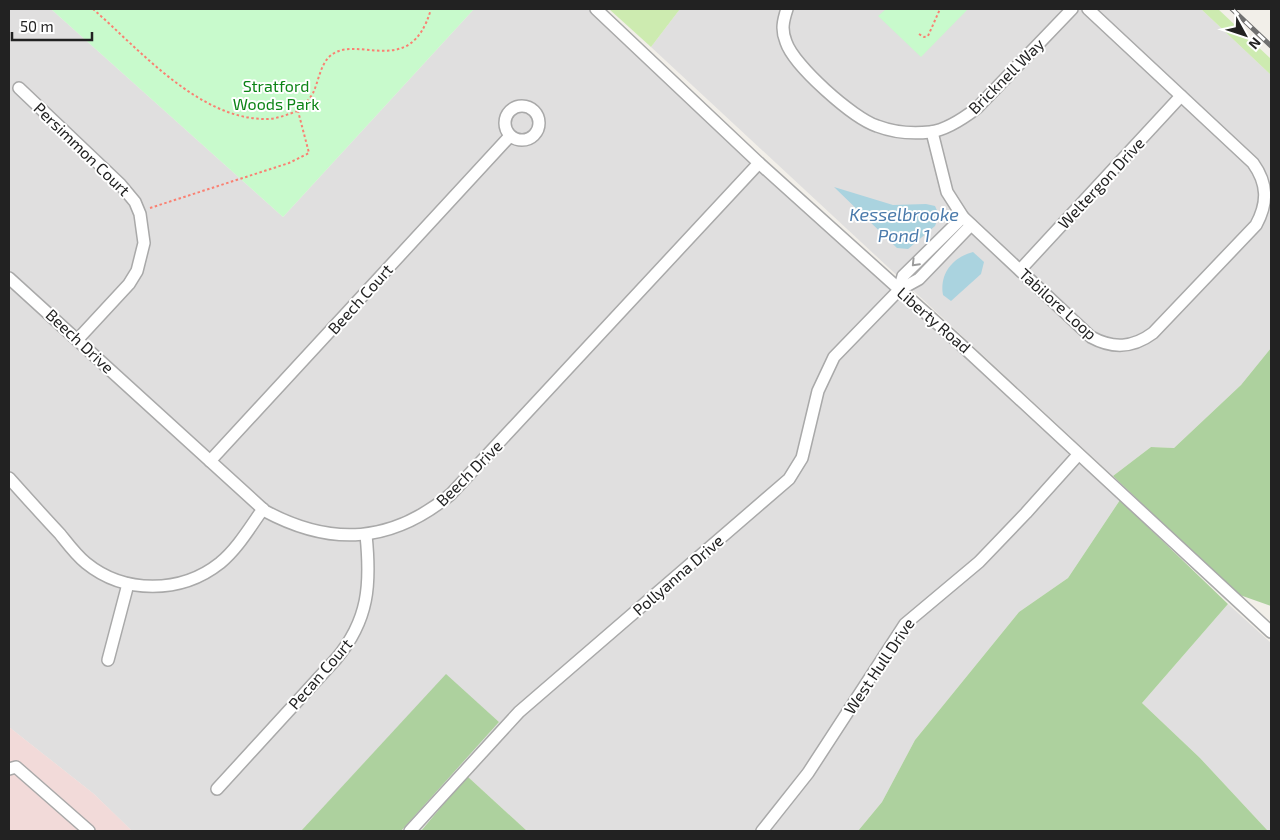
<svg xmlns="http://www.w3.org/2000/svg" width="1280" height="840" font-family="'Exo 2',sans-serif">
<rect width="100%" height="100%" fill="#f2efe9"/>
<g fill="#e0dfdf">
<polygon points="9,9 51,9 283,217 474,9 588,9 1120,500 1068,578 1019,612 915,740 882,802 858,831 527,831 467,776 421,831 401,831 499,722 446,675 301,831 132,831 94,794 9,727"/>
<polygon points="680,9 1201,9 1271,75 1271,348 1241,385 1174,448 1151,447 1113,476 651,47"/>
<polygon points="1228,604 1271,643 1271,831 1268,831 1200,758 1142,703"/>
</g>
<polygon fill="#f2dad9" points="9,727 94,794 132,831 9,831"/>
<g fill="#cdebb0">
<polygon points="609,9 680,9 651,47"/>
<polygon points="1201,9 1218,9 1271,59 1271,75"/>
</g>
<g fill="#add19e">
<polygon points="1271,348 1271,606 1237,594 1113,476 1151,447 1174,448 1241,385"/>
<polygon points="1120,500 1228,604 1142,703 1200,758 1268,831 858,831 882,802 915,740 1019,612 1068,578"/>
<polygon points="446,674 499,722 401,831 301,831"/>
<polygon points="467,776 527,831 421,831"/>
</g>
<g fill="#c8facc">
<polygon points="51,9 474,9 283,217"/>
<polygon points="886,9 968,9 921,57 878,16"/>
</g>
<g fill="#aad3df">
<polygon points="834,187 893,205 926,204 935,206 939,215 935,226 908,249 897,248"/>
<path d="M973 252 984 262 981 274 951 301 943 295C939 274 953 257 973 252Z"/>
</g>
<g fill="none" stroke-linecap="round" stroke-linejoin="round">
<g stroke="#a9a9a9" stroke-width="14">
<g id="minor">
<polyline points="596,9 759,163 959,343 1271,632"/>
<path d="M787 9C783 21 781 30 786 42 794 66 853 118 877 126 893 132 913 134 930 132 946 130 964 118 977 108L1072 9"/>
<polyline points="19,88 120,184 135,202 140,214 144,243 137,271 129,284 78,339"/>
<circle cx="522" cy="123" r="17"/>
<path d="M932 132 947 192 963 217 1091 337C1113 349 1133 348 1153 333L1256 225C1268 203 1268 184 1253 163L1088 9"/>
<polyline points="1020,270 1181,96"/>
<path d="M9 278 265 511C332 547 392 543 451 494L759 163"/>
<polyline points="899,290 903,276 963,217"/>
<polyline points="210,461 510,136"/>
<path d="M9 478C26 497 43 516 60 534 68 544 76 555 86 563 124 594 181 594 220 563 238 548 250 527 263 509"/>
<polyline points="108,660 128,584"/>
<polyline points="9,769 16,767 89,831"/>
<path d="M217 789 336 659C369 620 371 584 366 535"/>
<polyline points="410,831 519,712 789,479 802,458 818,391 834,357 899,290 919,279 971,225"/>
<polyline points="762,831 808,773 905,624 979,562 1026,513 1078,455"/>
</g>
</g>
<g stroke="#fa8072" stroke-width="2" stroke-dasharray="2.5 2.5" stroke-linecap="butt">
<path d="M93 9C140 50 198 118 264 119 275 120 288 114 298 111"/>
<polyline points="919,34 924,37 928,36 940,9"/>
<path d="M150 208 289 163 309 153 298 111C303 106 309 100 313 93 318 83 320 67 328 58 354 30 410 83 431 9"/>
</g>
<use href="#minor" stroke="#fff" stroke-width="11"/>
<g stroke="#707070" stroke-width="5">
<polyline id="rail" points="1232,9 1271,46"/>
</g>
<use href="#rail" stroke="#fff" stroke-width="3" stroke-dasharray="9" stroke-linecap="butt"/>
</g>
<defs><path id="oneway-chevron" d="M-2-3.5L2.5 0L-2 3.5" fill="none" stroke-width="1.6" stroke-linecap="round" stroke-linejoin="round" transform="scale(1.25)"/></defs>
<use stroke="#9c9c9c" href="#oneway-chevron" transform="translate(915 263) rotate(134)"/>
<g text-anchor="middle" stroke-width="4" stroke-linejoin="round" paint-order="stroke">
<g font-size="16" fill="#222" stroke="#fff">
<text transform="translate(1006 76) rotate(-45)" y="6">Bricknell Way</text>
<text transform="translate(82 149) rotate(44)" y="6">Persimmon Court</text>
<text transform="translate(1101 183) rotate(-47)" y="6">Weltergon Drive</text>
<text transform="translate(360 299) rotate(-48)" y="6">Beech Court</text>
<text transform="translate(1058 304) rotate(42)" y="6">Tabilore Loop</text>
<text transform="translate(934 320) rotate(41)" y="6">Liberty Road</text>
<text transform="translate(80 341) rotate(43)" y="6">Beech Drive</text>
<text transform="translate(469 473) rotate(-45)" y="6">Beech Drive</text>
<text transform="translate(678 575) rotate(-41)" y="6">Pollyanna Drive</text>
<text transform="translate(879 666) rotate(-56)" y="6">West Hull Drive</text>
<text transform="translate(320 674) rotate(-49)" y="6">Pecan Court</text>
</g>
<g font-size="16" fill="#0c8416" stroke="#fff">
<text x="276" y="92">Stratford<tspan x="276" dy="18">Woods Park</tspan></text>
</g>
<g font-size="18" font-style="italic" fill="#4a7aab" stroke="#fff">
<text x="904" y="221">Kesselbrooke<tspan x="904" dy="21">Pond 1</tspan></text>
</g>
</g>
<rect width="1280" height="840" fill="none" stroke="#222222" stroke-width="20"/>
<g transform="translate(1245 35) rotate(130)" stroke="#ffffff" stroke-width="4" paint-order="stroke">
<path d="M0-4L9 19L0 12L-9 19Z" fill="#222222"/>
<text y="-8" font-size="14" font-weight="bold" text-anchor="middle" fill="#222222">N</text>
</g>
<path d="M12 32v8h80v-8" fill="none" stroke="#222222" stroke-width="2.5"/>
<text x="20" y="32" font-size="15" fill="#222222" stroke="#ffffff" stroke-width="4" paint-order="stroke">50 m</text>
</svg>
